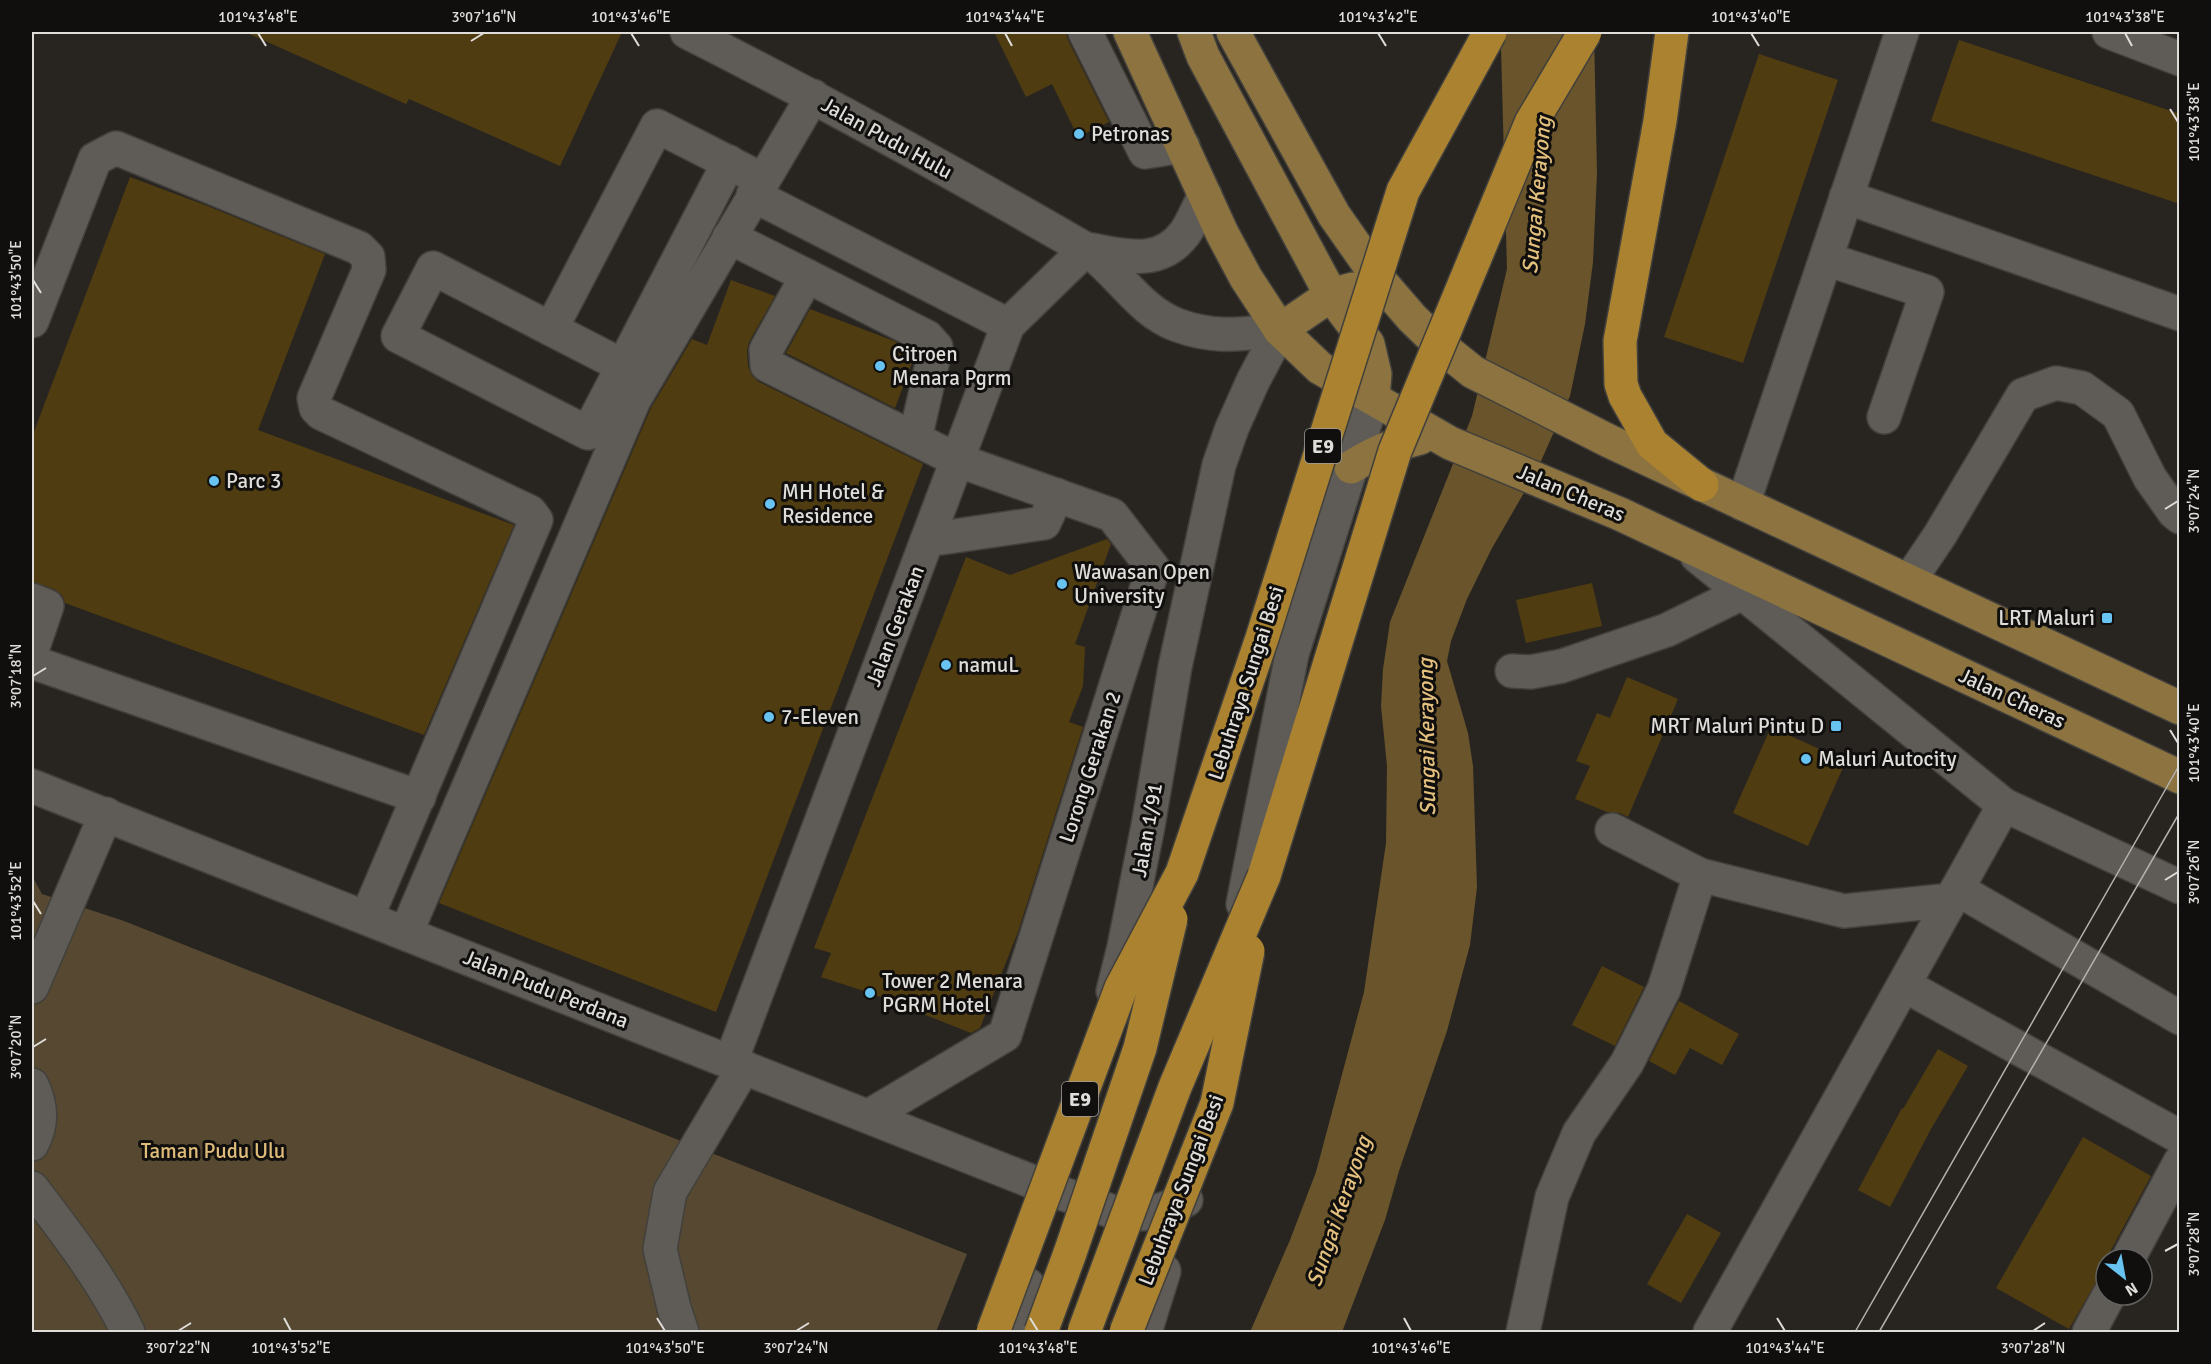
<svg xmlns="http://www.w3.org/2000/svg" width="2211" height="1364" font-family="Signika,sans-serif">
<rect width="100%" height="100%" fill="#282521"/>
<polygon fill="#574931" points="32,876 42,894 124,921 967,1254 936,1332 32,1332"/>
<polygon fill="#69542b" points="1502,32 1594,32 1597,173 1593,262 1585,324 1570,396 1537,470 1491,550 1467,599 1451,641 1447,661 1468,733 1473,766 1477,887 1470,945 1447,1031 1399,1171 1385,1220 1342,1332 1250,1332 1290,1240 1316,1172 1364,992 1386,843 1387,766 1381,706 1383,669 1390,622 1472,416 1507,269 1501,48"/>
<g fill="#503c11">
<polygon points="245,32 622,32 560,166 409,99 406,104"/>
<polygon points="994,32 1066,32 1068,40 1109,122 1078,137 1052,84 1026,97"/>
<polygon points="1959,40 2180,114 2180,204 1931,121"/>
<polygon points="1759,54 1838,80 1743,363 1664,337"/>
<polygon points="130,177 205,205 325,254 258,430 514,525 424,735 65,603 62,595 54,589 32,582 32,437"/>
<polygon points="731,280 775,296 749,342 747,351 748,366 752,376 759,382 923,464 716,1012 439,903 651,408 692,339 707,345"/>
<polygon points="810,309 894,341 916,352 895,408 786,353"/>
<polygon points="1107,539 1111,544 1075,644 1085,647 1083,686 1069,722 1083,727 1018,932 980,1028 971,1033 870,993 821,977 831,953 814,948 966,557 1010,575"/>
<polygon points="1592,583 1602,626 1526,643 1516,600"/>
<polygon points="1627,677 1678,699 1628,817 1620,813 1607,812 1575,799 1590,766 1576,761 1597,713 1610,718"/>
<polygon points="1771,727 1846,761 1808,846 1733,813"/>
<polygon points="1602,966 1644,987 1615,1046 1572,1025"/>
<polygon points="1679,1001 1739,1034 1722,1065 1690,1048 1675,1075 1649,1061"/>
<polygon points="1938,1049 1968,1066 1931,1129 1890,1207 1858,1190 1902,1108 1903,1109"/>
<polygon points="2083,1137 2151,1176 2111,1250 2109,1259 2106,1259 2106,1265 2069,1329 1996,1288"/>
<polygon points="1687,1214 1721,1233 1681,1303 1647,1284"/>
</g>
<g fill="none" stroke-linecap="round" stroke-linejoin="round">
<g stroke="#42403c" stroke-width="36">
<g id="minor">
<path d="M687 32C820 99 952 172 1082 247 1117 268 1137 310 1177 325 1215 339 1241 334 1280 330"/>
<polyline points="1085,32 1145,152 1183,146"/>
<polyline points="2109,32 2180,59"/>
<polyline points="753,195 1008,325"/>
<polyline points="1846,197 2180,314"/>
<polyline points="729,237 807,276"/>
<path d="M1086 249C1123 255 1159 268 1185 233 1193 222 1198 207 1205 195"/>
<polyline points="1826,259 1927,292 1884,417"/>
<polygon points="807,276 927,337 936,347 915,439 767,365 766,350"/>
<polyline points="32,321 95,159 116,148 359,248 368,257 369,270 314,398 316,408 321,413 530,512 536,520 367,917"/>
<polyline points="551,329 623,366 729,162"/>
<polyline points="623,366 588,433 398,336 433,268 551,329 657,126 763,180"/>
<polyline points="1743,504 1902,32"/>
<polyline points="927,540 1044,523 1057,495"/>
<polyline points="1697,556 2004,805 2180,887"/>
<polyline points="1909,581 1940,535 2023,395 2056,383 2082,388 2118,414 2150,478 2174,512 2180,517"/>
<polyline points="32,600 47,606 32,650"/>
<polyline points="32,662 419,797"/>
<polyline points="1512,671 1531,672 1562,666 1667,630 1742,593 1756,582"/>
<polyline points="32,786 1061,1193 1122,1215 1153,1213 1186,1200"/>
<polyline points="1612,830 1700,875 1844,911 1951,900"/>
<polyline points="1957,889 2180,1018"/>
<polyline points="1243,904 1292,654 1373,398"/>
<polyline points="406,933 634,400 813,96"/>
<polyline points="1904,985 2180,1137"/>
<polyline points="32,987 106,814"/>
<polyline points="1113,991 1124,947 1148,826 1175,667 1219,465 1232,428 1253,381 1280,330"/>
<polyline points="731,1061 1008,325 1086,249"/>
<path d="M32 1085C41 1104 43 1124 32 1144"/>
<polyline points="869,1116 1005,1035 1153,568 1112,515 957,460 915,439"/>
<path d="M32 1188C67 1234 103 1280 128 1332"/>
<polyline points="2128,1259 2180,1162"/>
<polyline points="682,1332 674,1308 660,1249 670,1192 744,1067"/>
<polyline points="1010,1332 1028,1285"/>
<polyline points="1145,1332 1164,1271"/>
<polyline points="1523,1332 1552,1197 1579,1133 1627,1063 1664,989 1700,875"/>
<polyline points="1710,1332 2004,805"/>
<polyline points="2089,1332 2109,1295"/>
</g>
</g>
<g stroke="#42403c" stroke-width="36">
<g id="major">
<polyline points="1130,32 1222,233 1246,278 1280,330 1320,368 1450,443 1620,514 2180,777"/>
<polyline points="1194,32 1203,56 1331,295 1368,344 1375,374 1373,398"/>
<polyline points="1233,32 1334,215 1381,282 1412,318 1443,348 1473,372 1609,441 2180,708"/>
<polyline points="1280,330 1331,295 1353,289"/>
<path d="M1351 467C1375 452 1393 445 1420 438"/>
</g>
</g>
<g stroke="#42403c" stroke-width="36">
<g id="highway">
<polyline points="1672,32 1660,121 1620,341 1621,384 1625,396 1652,444 1702,485"/>
<polyline points="1264,876 1342,623"/>
</g>
</g>
<use href="#minor" stroke="#5f5c57" stroke-width="33"/>
<use href="#major" stroke="#8c7340" stroke-width="33"/>
<use href="#highway" stroke="#aa8230" stroke-width="33"/>
<g stroke="#b3b2af" stroke-width="1.5">
<polyline points="1855,1332 2180,764"/>
<polyline points="1879,1332 2180,812"/>
</g>
<g stroke="#42403c" stroke-width="36" stroke-linecap="butt">
<g id="highway-bridge">
<polyline points="1342,623 1395,451 1531,123 1585,32"/>
<polyline points="993,1332 1121,988 1182,873 1262,638 1403,191 1490,32"/>
<polyline points="1041,1332 1070,1253 1140,1048 1171,919"/>
<polyline points="1084,1332 1175,1087 1264,876"/>
<polyline points="1126,1332 1217,1103 1248,951"/>
</g>
</g>
<use href="#highway-bridge" stroke="#aa8230" stroke-width="33"/>
</g>
<path fill="none" stroke="#deddda" stroke-width="2" d="M258 33 266 46M631 33 639 46M1005 33 1012 46M1378 33 1386 46M1751 33 1759 46M2125 33 2132 46M471 41 484 33M2170 109 2178 122M33 280 41 293M2165 509 2178 501M33 676 46 668M2170 730 2178 743M2165 880 2178 872M33 901 41 914M33 1047 46 1039M2165 1251 2178 1244M284 1318 291 1331M657 1318 665 1331M1030 1318 1038 1331M1404 1318 1411 1331M1777 1318 1785 1331M178 1331 191 1323M796 1331 809 1323M2033 1331 2045 1323"/>
<g fill="#69c3f1" stroke="#100f0d" stroke-width="2">
<circle cx="1079" cy="134" r="6"/>
<circle cx="880" cy="366" r="6"/>
<circle cx="214" cy="481" r="6"/>
<circle cx="770" cy="504" r="6"/>
<circle cx="1062" cy="584" r="6"/>
<rect x="2101" y="612" width="12" height="12" rx="3"/>
<circle cx="946" cy="665" r="6"/>
<circle cx="769" cy="717" r="6"/>
<rect x="1830" y="720" width="12" height="12" rx="3"/>
<circle cx="1806" cy="759" r="6"/>
<circle cx="870" cy="993" r="6"/>
</g>
<g text-anchor="middle" stroke-width="6" stroke-linejoin="round" paint-order="stroke">
<g fill="#100f0d" stroke="#a09f9c" stroke-width="1.5">
<rect x="1305" y="429" width="36" height="34" rx="4.5"/>
<rect x="1062" y="1082" width="36" height="34" rx="4.5"/>
</g>
<g font-size="20" font-weight="bold" fill="#deddda">
<text x="1323" y="453">E9</text>
<text x="1080" y="1106">E9</text>
</g>
<g font-size="21" fill="#deddda" stroke="#100f0d" text-anchor="start">
<text x="1091" y="141">Petronas</text>
<text x="892" y="361">Citroen<tspan x="892" dy="24">Menara Pgrm</tspan></text>
<text x="226" y="488">Parc 3</text>
<text x="782" y="499">MH Hotel &amp;<tspan x="782" dy="24">Residence</tspan></text>
<text x="1074" y="579">Wawasan Open<tspan x="1074" dy="24">University</tspan></text>
<text x="2095" y="625" text-anchor="end">LRT Maluri</text>
<text x="958" y="672">namuL</text>
<text x="781" y="724">7-Eleven</text>
<text x="1824" y="733" text-anchor="end">MRT Maluri Pintu D</text>
<text x="1818" y="766">Maluri Autocity</text>
<text x="882" y="988">Tower 2 Menara<tspan x="882" dy="24">PGRM Hotel</tspan></text>
</g>
<g font-size="21" fill="#deddda" stroke="#100f0d">
<text transform="translate(887 138) rotate(29)" y="7">Jalan Pudu Hulu</text>
<text transform="translate(1571 493) rotate(23)" y="7">Jalan Cheras</text>
<text transform="translate(895 626) rotate(-69)" y="7">Jalan Gerakan</text>
<text transform="translate(1246 683) rotate(-72)" y="7">Lebuhraya Sungai Besi</text>
<text transform="translate(2012 698) rotate(25)" y="7">Jalan Cheras</text>
<text transform="translate(1090 767) rotate(-72)" y="7">Lorong Gerakan 2</text>
<text transform="translate(1147 830) rotate(-80)" y="7">Jalan 1/91</text>
<text transform="translate(546 989) rotate(22)" y="7">Jalan Pudu Perdana</text>
<text transform="translate(1181 1190) rotate(-69)" y="7">Lebuhraya Sungai Besi</text>
</g>
<g font-size="21" fill="#dfbc79" stroke="#100f0d">
<text x="213" y="1158">Taman Pudu Ulu</text>
</g>
<g font-size="22" font-style="italic" fill="#e4c07e" stroke="#100f0d">
<text transform="translate(1536 195) rotate(-85)" y="8">Sungai Kerayong</text>
<text transform="translate(1426 737) rotate(-91)" y="8">Sungai Kerayong</text>
<text transform="translate(1338 1211) rotate(-71)" y="8">Sungai Kerayong</text>
</g>
</g>
<rect width="2211" height="1364" fill="none" stroke="#100f0d" stroke-width="66"/>
<g transform="translate(2124 1277) rotate(149)"><circle r="28" fill="#100f0d" stroke="#62615f" stroke-width="1.5"/>
<path d="M0-4.5L10 22L0 15L-10 22Z" fill="#69c3f1"/>
<text y="-9" font-size="16" font-weight="bold" text-anchor="middle" fill="#deddda">N</text>
</g>
<rect x="33" y="33" width="2145" height="1298" fill="none" stroke="#deddda" stroke-width="2"/>
<g font-size="15" text-anchor="middle" fill="#deddda">
<text x="258" y="22">101°43'48"E</text>
<text x="484" y="22">3°07'16"N</text>
<text x="631" y="22">101°43'46"E</text>
<text x="1005" y="22">101°43'44"E</text>
<text x="1378" y="22">101°43'42"E</text>
<text x="1751" y="22">101°43'40"E</text>
<text x="2125" y="22">101°43'38"E</text>
<text transform="translate(2194 122) rotate(-90)" y="5">101°43'38"E</text>
<text transform="translate(16 280) rotate(-90)" y="5">101°43'50"E</text>
<text transform="translate(2194 501) rotate(-90)" y="5">3°07'24"N</text>
<text transform="translate(16 676) rotate(-90)" y="5">3°07'18"N</text>
<text transform="translate(2194 743) rotate(-90)" y="5">101°43'40"E</text>
<text transform="translate(2194 872) rotate(-90)" y="5">3°07'26"N</text>
<text transform="translate(16 901) rotate(-90)" y="5">101°43'52"E</text>
<text transform="translate(16 1047) rotate(-90)" y="5">3°07'20"N</text>
<text transform="translate(2194 1244) rotate(-90)" y="5">3°07'28"N</text>
<text x="178" y="1353">3°07'22"N</text>
<text x="291" y="1353">101°43'52"E</text>
<text x="665" y="1353">101°43'50"E</text>
<text x="796" y="1353">3°07'24"N</text>
<text x="1038" y="1353">101°43'48"E</text>
<text x="1411" y="1353">101°43'46"E</text>
<text x="1785" y="1353">101°43'44"E</text>
<text x="2033" y="1353">3°07'28"N</text>
</g>
</svg>
